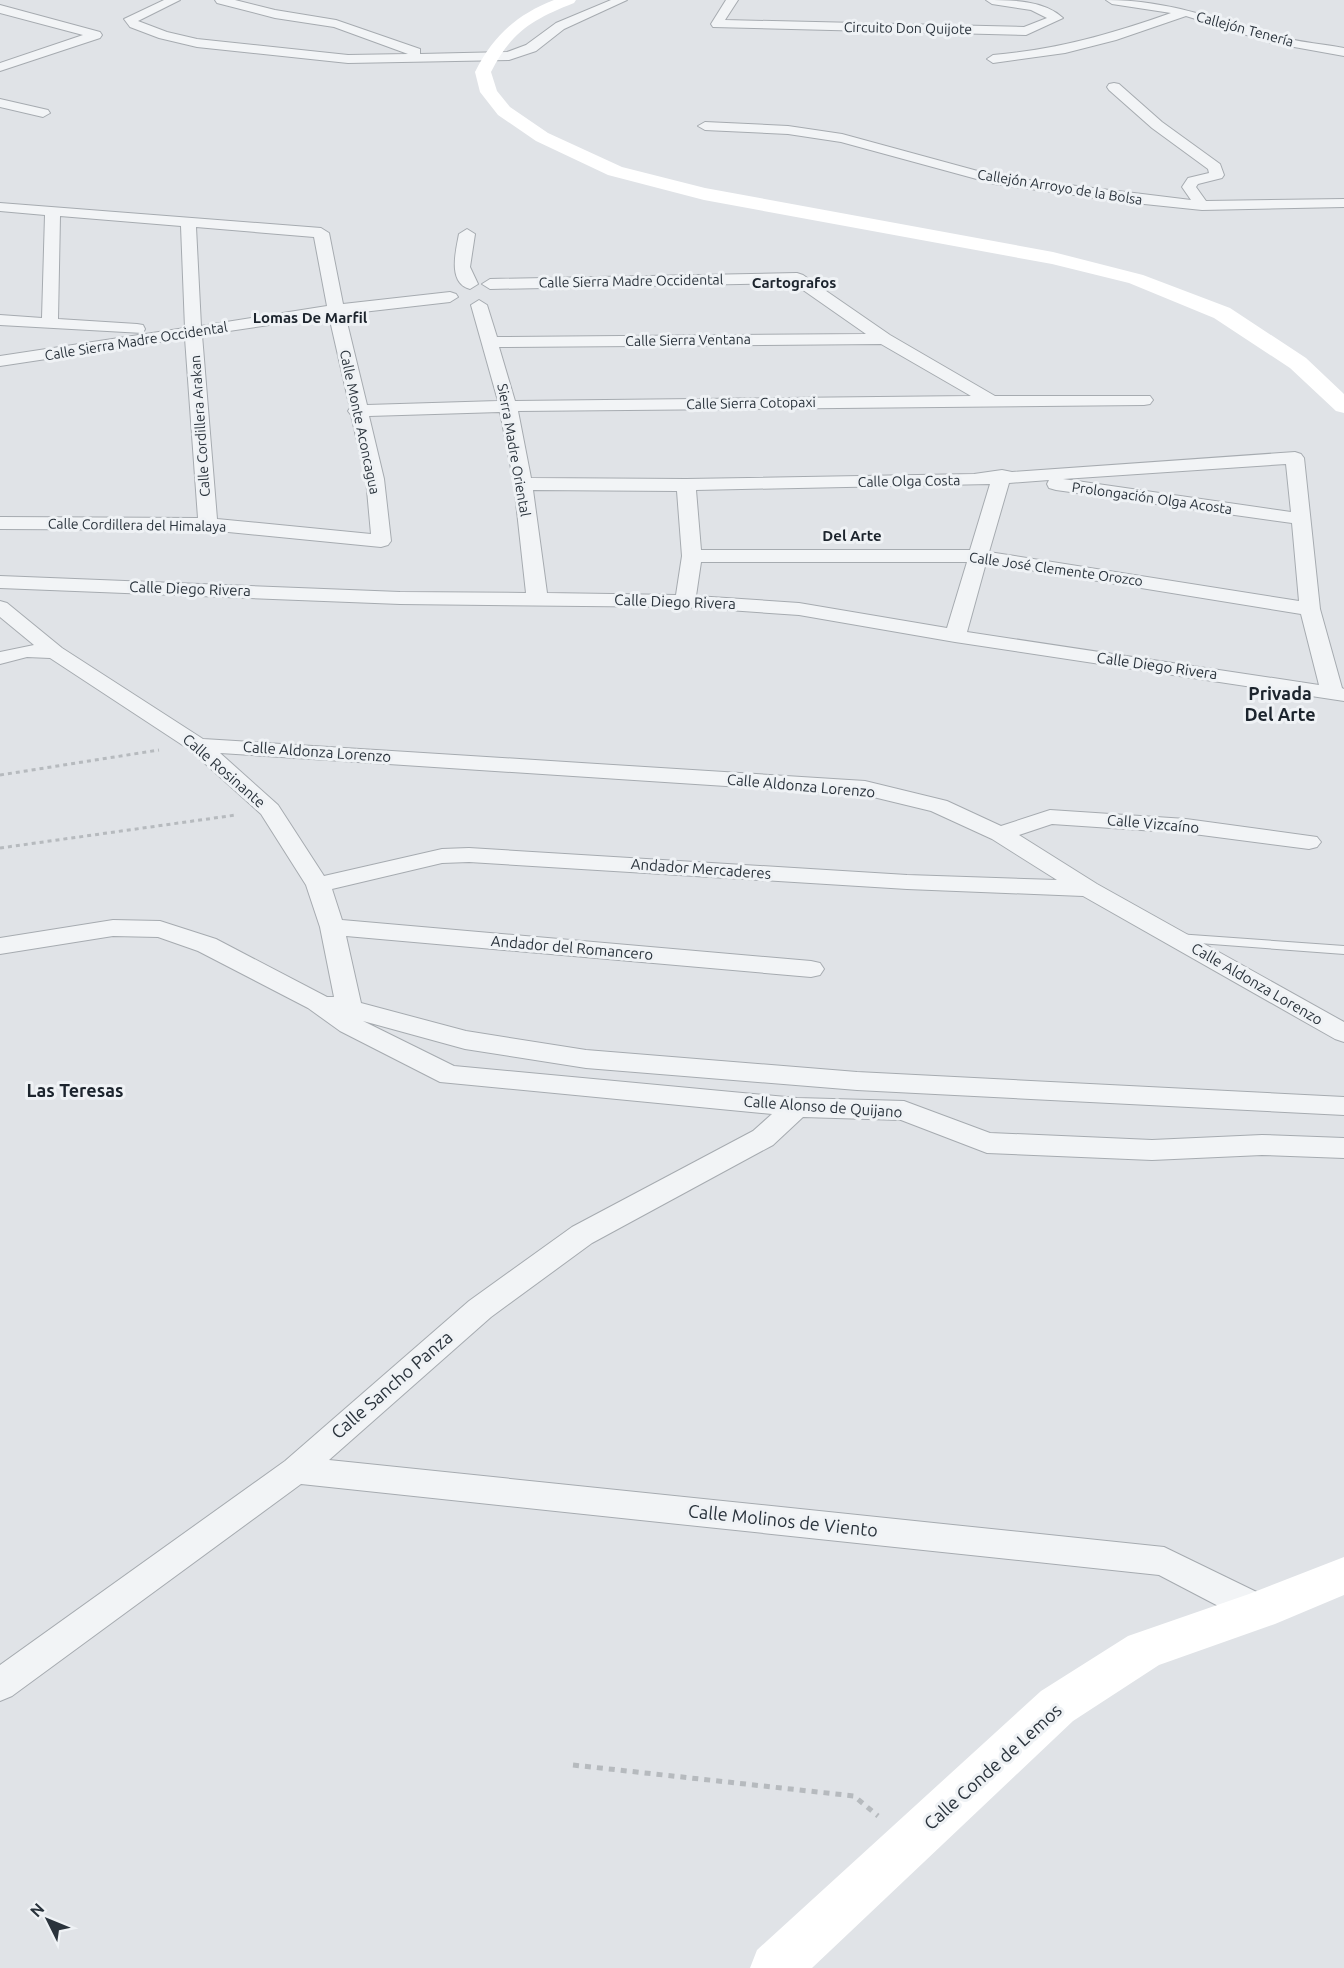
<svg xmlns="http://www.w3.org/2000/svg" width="1344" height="1968" font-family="Ubuntu,sans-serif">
<rect width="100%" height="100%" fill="#e0e3e7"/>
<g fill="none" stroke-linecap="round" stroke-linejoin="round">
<g stroke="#a6abb0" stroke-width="2">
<polygon id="lane" points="1177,934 1344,946 1344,954 1172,941 1170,938 1172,935"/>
</g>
<g stroke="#a6abb0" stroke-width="2">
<g id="street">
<polygon points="164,0 180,0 138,21 167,32 197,39 348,55 408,54 334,27 275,18 217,3 215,0 235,0 275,10 336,20 420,49 420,54 507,52 526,45 556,23 611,0 627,0 564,29 536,51 509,60 348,63 197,47 159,38 130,27 124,19"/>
<path d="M726 0H738L725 20 1024 27 1047 18 1031 10 992 4 986 0C1011 0 1044 0 1063 18L1026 35 713 27 711 24Z"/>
<path d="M1106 0C1168 0 1218 20 1276 36 1298 42 1322 44 1344 48V56L1272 43 1186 16 1116 40 1065 53 993 63 987 59 993 55C1055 50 1112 34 1171 13L1112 4Z"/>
<polygon points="0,5 100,32 102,35 100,38 0,71 0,63 83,35 0,13"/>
<polygon points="1114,83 1119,84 1162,122 1220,164 1224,175 1222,178 1198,184 1196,187 1206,201 1344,199 1344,207 1202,210 1125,202 995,184 841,142 788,134 705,130 698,126 705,122 788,126 842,134 996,176 1191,200 1182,187 1188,178 1209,173 1208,169 1152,128 1109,90 1107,87 1109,84"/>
<polygon points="0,99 48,110 50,113 43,117 0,107"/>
<path d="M0 203 321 228 329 233 343 304 450 292 456 294 458 297 450 302 345 314 367 405 498 401 471 305 479 300 487 305 497 337 866 334 793 283 490 289 482 284 490 279 797 273 803 275 890 335 995 396H1150L1153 400 1150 404 1144 405 518 411 531 478 686 479 974 474 1002 470 1012 472 1295 452 1301 454 1304 458 1320 609 1342 688 1344 689V701L955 642 799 615 685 607 400 604 0 588V576L400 592 526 593 514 484 500 412 369 416 384 479 391 541 388 545 381 547 208 530 0 529V517L198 518 185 338 0 366V356L185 328 181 226 60 216 58 319 137 324 143 325 145 329 143 333 0 325V315L42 318 45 215 0 211ZM196 227 314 237 327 306 201 326ZM329 316 350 408 348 411 351 415 366 479 371 534 217 519 202 335ZM881 344 971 396 515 401 499 347ZM1286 464 1291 512 1063 479ZM1049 480 1047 484 1049 488 1056 490 1292 523 1299 601 989 552 1009 483ZM990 484 970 550H701L696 490ZM533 490 677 491 682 556 676 595 547 593ZM701 562H967L947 628 799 603 696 596ZM986 563 1301 614 1319 685 967 632Z"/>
<path d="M467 229 475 234 470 267 478 284 470 289C447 283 456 250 459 234Z"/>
<path d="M0 601 7 603 62 648 203 739 865 781 947 801 1001 826 1050 810 1186 819 1317 837 1321 842 1317 847 1309 849 1186 833 1052 824 1019 835 1097 884 1344 1022V1042L1335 1039 1083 896 907 889 469 862 442 863 332 889 342 920 811 961 820 963 824 969 820 975 811 977 346 936 361 1003 466 1031 586 1050 857 1072 1344 1097V1115L857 1090 586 1068 465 1049 363 1021 454 1066 797 1098 904 1101 990 1133 1152 1140 1262 1135 1344 1138V1158L1262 1155 1152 1160 987 1153 901 1120 803 1117 773 1145 592 1243 491 1317 329 1460 1164 1547 1271 1599 1276 1610 1271 1621 1259 1625 1247 1621 1159 1575 301 1484 12 1696 0 1701V1665L285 1461 469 1301 572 1227 753 1131 772 1114 440 1082 340 1031 308 1008 198 951 158 937 113 936 0 954V938L113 920 160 921 216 939 327 997H334L320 927 306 885 261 814 190 750 50 658 27 657 0 664V652L34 645 0 617ZM220 753 865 795 931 811 992 839 1057 880 907 875 469 848 442 849 324 876 278 805Z"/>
</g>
</g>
<g stroke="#b6babe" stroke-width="3" stroke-dasharray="4 4" stroke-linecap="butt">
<polyline points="0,775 159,750"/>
<polyline points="0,848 236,815"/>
</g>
<polyline stroke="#b6babe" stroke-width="5" stroke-dasharray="6 6" stroke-linecap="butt" points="573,1765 854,1796 878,1816"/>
<use href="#lane" fill="#f2f4f6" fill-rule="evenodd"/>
<use href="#street" fill="#f2f4f6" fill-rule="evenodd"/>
<g fill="#fff" fill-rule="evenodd">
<path d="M554 0H576L574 3C533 19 511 32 491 72L497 91 510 107 548 133 622 167 705 188 1053 252 1143 275 1230 308 1306 358 1344 394V413L1336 411 1290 368 1214 318 1129 283 1052 264 704 200 608 175 536 141 498 115 480 92 475 72C493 36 516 15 554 0Z"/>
<polygon points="1344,1557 1344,1595 1275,1624 1159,1665 1073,1721 812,1968 750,1968 757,1950 1041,1691 1128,1636 1249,1594"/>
</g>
</g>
<g text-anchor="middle" stroke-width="6" stroke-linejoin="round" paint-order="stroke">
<g font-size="14" fill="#2a333c" stroke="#eff2f5">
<text transform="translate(908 28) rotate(1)" y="5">Circuito Don Quijote</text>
<text transform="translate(1245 29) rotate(15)" y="5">Callejón Tenería</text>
<text transform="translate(1060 187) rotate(9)" y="5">Callejón Arroyo de la Bolsa</text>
<text transform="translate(631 281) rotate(-1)" y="5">Calle Sierra Madre Occidental</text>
<text transform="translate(688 340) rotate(-1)" y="5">Calle Sierra Ventana</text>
<text transform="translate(136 341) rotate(-9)" y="5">Calle Sierra Madre Occidental</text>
<text transform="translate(751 403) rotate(-1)" y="5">Calle Sierra Cotopaxi</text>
<text transform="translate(360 422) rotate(78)" y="5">Calle Monte Aconcagua</text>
<text transform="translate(200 426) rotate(-94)" y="5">Calle Cordillera Arakan</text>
<text transform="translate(514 450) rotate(80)" y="5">Sierra Madre Oriental</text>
<text transform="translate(909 481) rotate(-1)" y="5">Calle Olga Costa</text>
<text transform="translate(1152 498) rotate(8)" y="5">Prolongación Olga Acosta</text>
<text transform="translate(137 525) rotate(1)" y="5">Calle Cordillera del Himalaya</text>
<text transform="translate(1056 569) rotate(8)" y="5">Calle José Clemente Orozco</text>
</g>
<g font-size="15" font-weight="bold" fill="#1c242d" stroke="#eff2f5">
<text x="794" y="288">Cartografos</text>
<text x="310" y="323">Lomas De Marfil</text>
<text x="852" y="541">Del Arte</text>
</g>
<g font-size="15" fill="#2a333c" stroke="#eff2f5">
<text transform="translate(190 589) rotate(2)" y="5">Calle Diego Rivera</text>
<text transform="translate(675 602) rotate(2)" y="5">Calle Diego Rivera</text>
<text transform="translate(1157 666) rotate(8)" y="5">Calle Diego Rivera</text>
<text transform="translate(317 752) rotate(4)" y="5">Calle Aldonza Lorenzo</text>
<text transform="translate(224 771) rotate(41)" y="5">Calle Rosinante</text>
<text transform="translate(801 786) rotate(5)" y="5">Calle Aldonza Lorenzo</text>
<text transform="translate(1153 824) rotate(5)" y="5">Calle Vizcaíno</text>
<text transform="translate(701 869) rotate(4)" y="5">Andador Mercaderes</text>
<text transform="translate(572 948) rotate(5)" y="5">Andador del Romancero</text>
<text transform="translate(1257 984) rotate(30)" y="5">Calle Aldonza Lorenzo</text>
<text transform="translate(823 1107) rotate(4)" y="5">Calle Alonso de Quijano</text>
</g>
<g font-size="18" font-weight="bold" fill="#1c242d" stroke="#eff2f5">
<text x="1280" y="700">Privada<tspan x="1280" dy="21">Del Arte</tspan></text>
<text x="75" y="1097">Las Teresas</text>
</g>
<g font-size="18" fill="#2a333c" stroke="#eff2f5">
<text transform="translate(392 1385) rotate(-41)" y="6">Calle Sancho Panza</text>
<text transform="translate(783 1521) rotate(6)" y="6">Calle Molinos de Viento</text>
<text transform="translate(993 1767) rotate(-42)" y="6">Calle Conde de Lemos</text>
</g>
</g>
<g transform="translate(48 1920) rotate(313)" stroke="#eff2f5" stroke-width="4.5" paint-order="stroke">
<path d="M0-4.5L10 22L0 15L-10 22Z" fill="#2a333c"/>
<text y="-9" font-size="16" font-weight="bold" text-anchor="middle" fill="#2a333c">N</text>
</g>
</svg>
